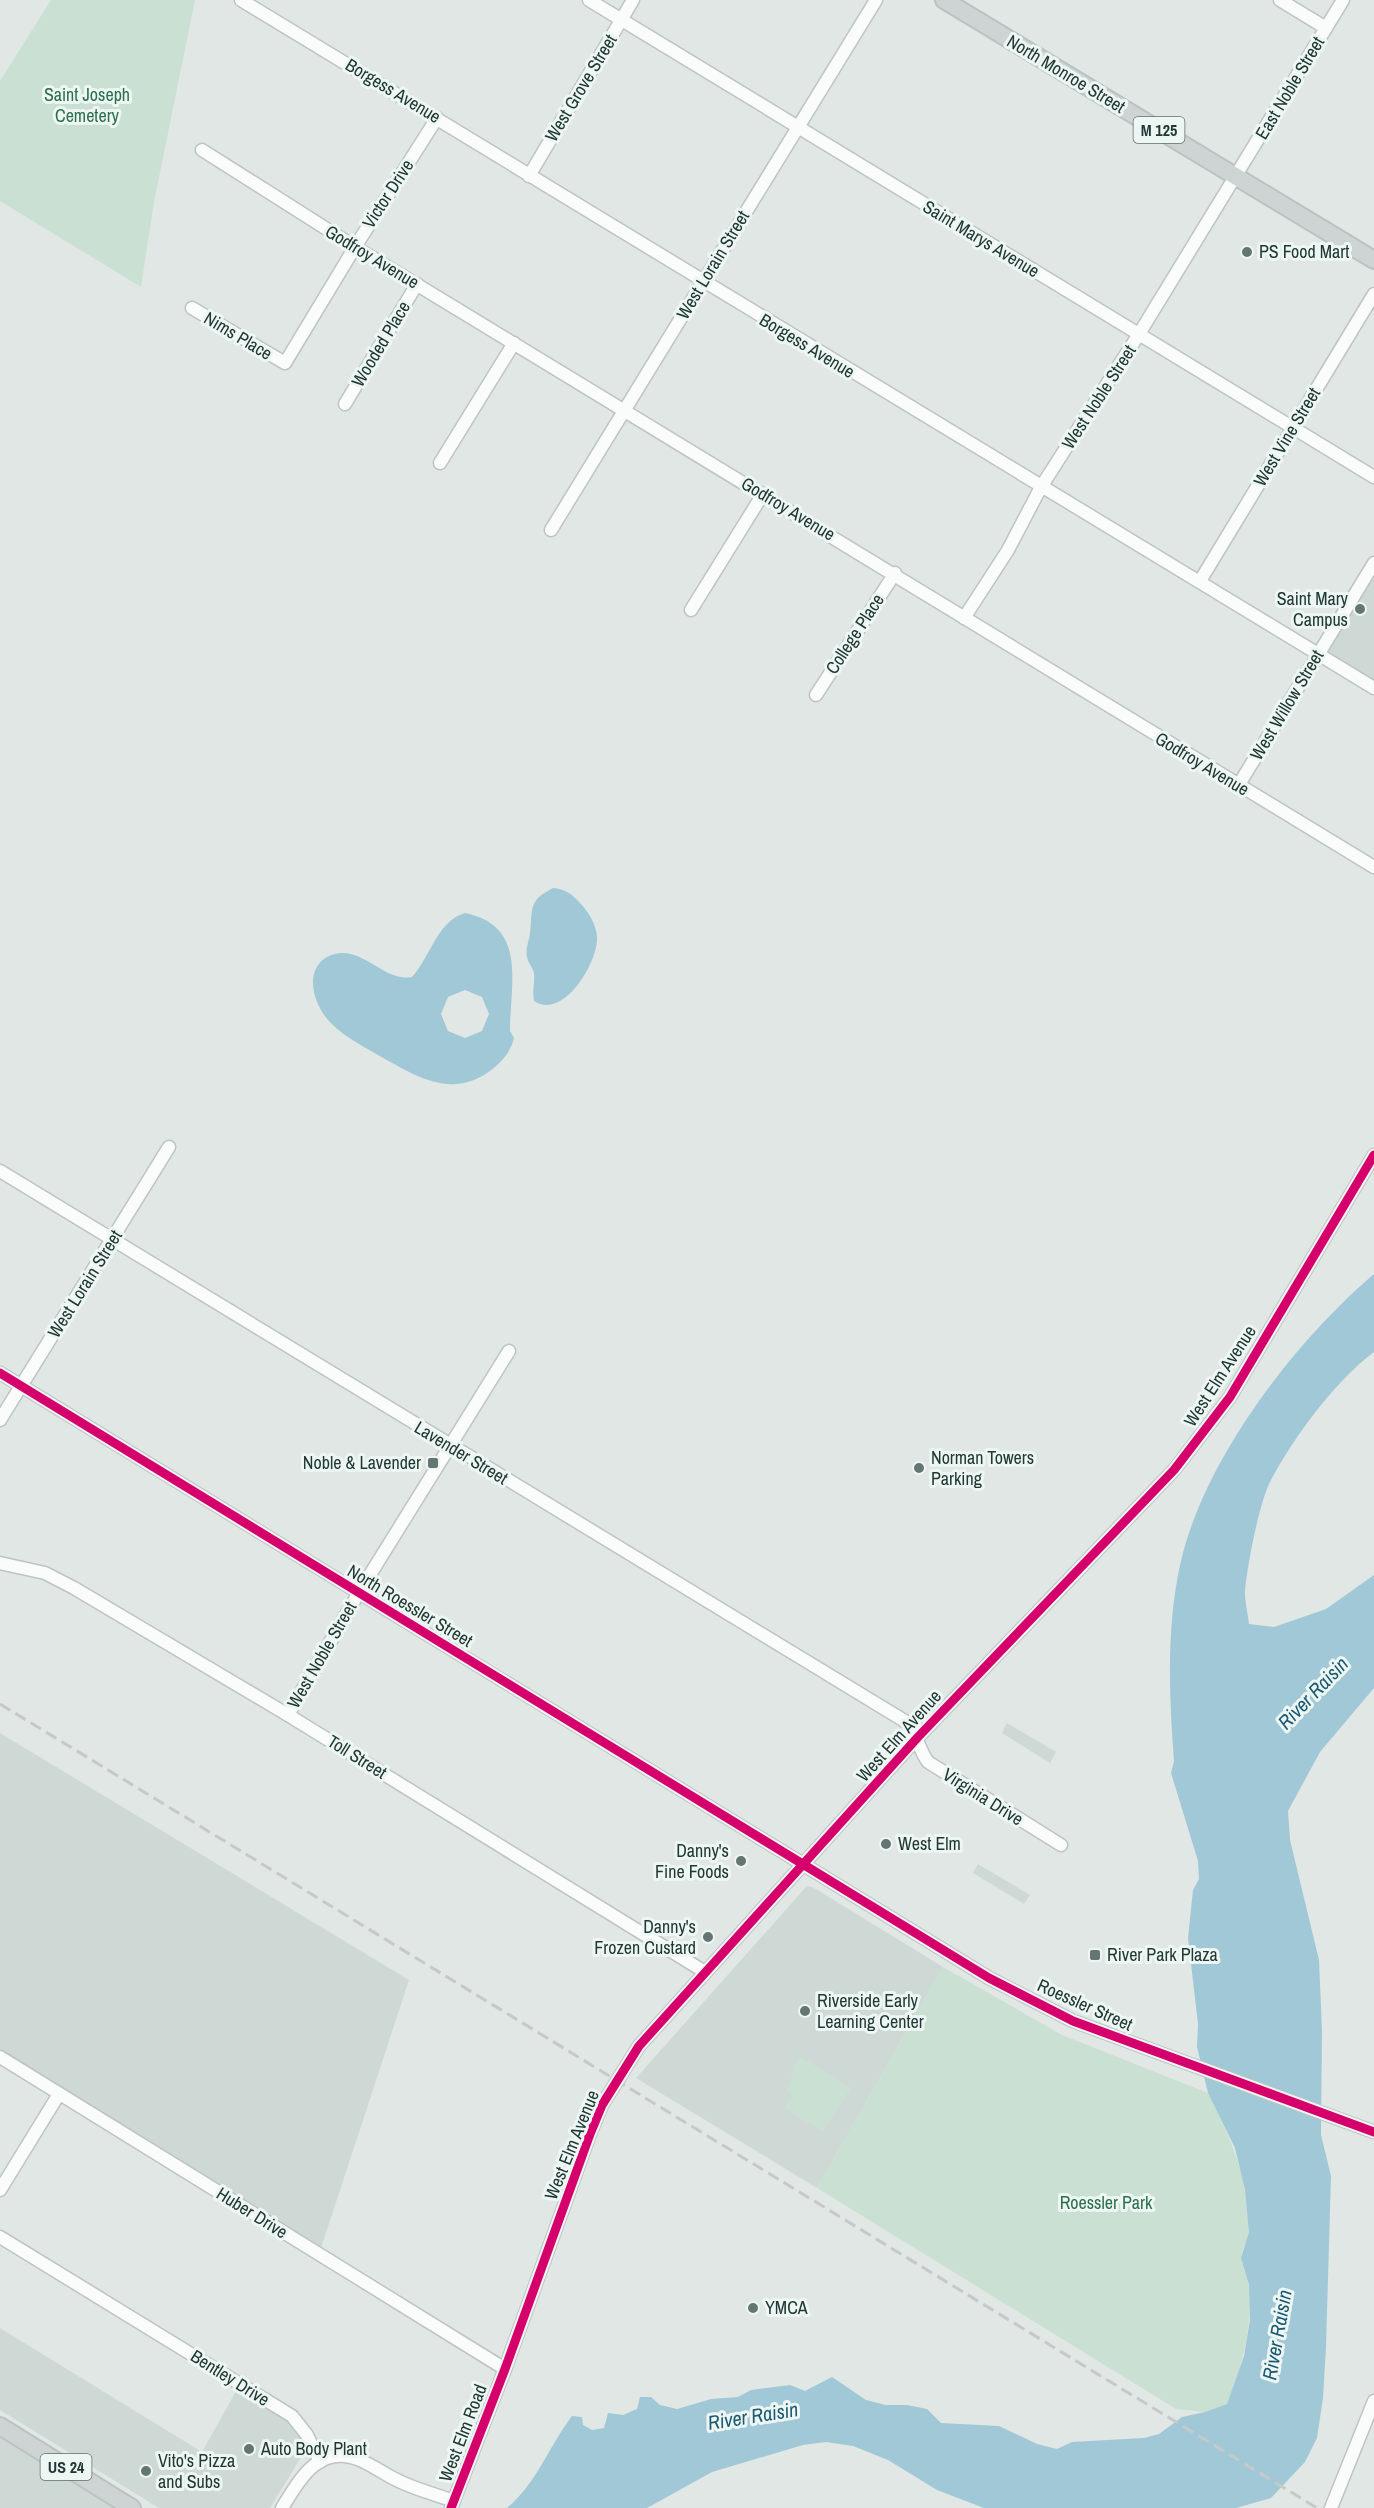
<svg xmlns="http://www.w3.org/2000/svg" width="1374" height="2508" font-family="'Archivo Narrow',sans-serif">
<rect width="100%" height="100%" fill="#e1e7e5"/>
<g fill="#ced8d5">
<polygon points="1374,563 1374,688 1318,655"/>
<polygon points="1007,1723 1056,1752 1050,1763 1002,1733"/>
<polygon points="0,1733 409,1980 319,2254 0,2057"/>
<polygon points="978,1864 1030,1895 1024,1904 973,1873"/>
<polygon points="807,1886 814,1888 943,1967 817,2188 636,2078"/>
<polygon points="0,2328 202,2452 240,2384 292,2416 311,2441 270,2508 159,2508 0,2410"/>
<polygon points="0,2426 132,2508 0,2508"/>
</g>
<g fill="#cae0d3">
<polygon points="51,0 195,0 154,202 141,287 0,201 0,81"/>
<path d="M943 1967 1062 2035 1208 2093C1232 2141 1247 2175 1249 2229 1249 2240 1240 2250 1242 2260 1243 2269 1248 2278 1249 2287 1253 2328 1242 2366 1227 2404L1205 2412 1176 2409 817 2188Z"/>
<path d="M800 2056 851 2088 823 2132 784 2108 792 2095 786 2091C794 2079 790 2067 800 2056Z"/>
</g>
<g fill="#a1c8d6" fill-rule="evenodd">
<path d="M553 888C565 889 572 894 580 903 589 912 598 928 597 940 596 965 563 1020 534 1001 532 991 535 983 534 974 533 967 528 963 527 957 525 949 529 941 530 934 533 910 527 901 553 888Z"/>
<path d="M465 913C528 926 510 983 510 1031L514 1038C510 1054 500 1064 487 1073 449 1099 412 1074 378 1055 361 1045 341 1035 329 1021 314 1005 303 971 327 957 359 940 383 983 412 977 430 958 437 921 465 913ZM465 990 482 997 489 1014 482 1031 465 1038 448 1031 441 1014 448 997Z"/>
<path d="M1374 1274V1352C1335 1381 1294 1437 1271 1480 1259 1502 1247 1567 1245 1592 1245 1603 1248 1614 1249 1624L1274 1627 1326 1609 1374 1575V1688L1320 1752 1288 1811 1290 1840 1319 1960 1322 2031 1321 2135 1331 2176 1326 2346 1323 2398 1317 2438 1305 2462 1271 2498 1236 2508H984L937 2490 888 2460 853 2446 826 2442 803 2445 712 2472 647 2508H507C537 2483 549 2446 572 2416L582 2417 583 2425 592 2430 604 2428 608 2413 623 2415 637 2409 640 2397H651L660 2405 677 2409 711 2399 738 2397 751 2390 790 2385 805 2391 832 2377 866 2400 886 2405H907L927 2409 941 2423 999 2426 1037 2444 1057 2449 1072 2442 1144 2438 1159 2434 1182 2417 1205 2412 1227 2404 1244 2356 1250 2320 1249 2285 1241 2258 1249 2232 1245 2190 1235 2148 1208 2093 1197 2047 1198 2024 1188 1938 1193 1890 1199 1879 1198 1861 1171 1773 1174 1761C1169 1694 1166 1626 1181 1561 1205 1458 1295 1341 1374 1274Z"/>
</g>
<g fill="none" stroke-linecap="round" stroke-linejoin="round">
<g stroke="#bec4c2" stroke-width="15">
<g id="minor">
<polyline points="241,0 1374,688"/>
<polyline points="589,0 1374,477"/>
<polyline points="1280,0 1326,28"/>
<polyline points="202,150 355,247 1374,867"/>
<polyline points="529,176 633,0"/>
<polyline points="192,308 285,363 355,247 437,118"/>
<polyline points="345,404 417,284"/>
<polyline points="440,463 514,343"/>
<polyline points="551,530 876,0"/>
<polyline points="1200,581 1374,294"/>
<polyline points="691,610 763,494"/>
<polyline points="964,618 1008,550 1041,487 1139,334 1343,0"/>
<polyline points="816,695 895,573"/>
<polyline points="1238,786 1374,563"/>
<path d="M0 1171 908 1723C917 1735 919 1750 928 1762L1061 1845"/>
<polyline points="0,1373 989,1978 1073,2021 1374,2132"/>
<polyline points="0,1420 169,1147"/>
<polyline points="0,1563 45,1573 74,1588 288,1715 705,1972"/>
<polyline points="288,1715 358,1594 509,1351"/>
<polyline points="0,2057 505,2369"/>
<polyline points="0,2190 59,2094"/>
<polyline points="0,2237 292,2416 307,2435 320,2462"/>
<path d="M282 2508C300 2479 319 2443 360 2460 374 2466 387 2476 401 2482 418 2490 437 2495 454 2501"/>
<polyline points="451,2508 505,2369 590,2134 602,2105 639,2046 918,1737 1174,1470 1230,1397 1374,1155"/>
<polyline points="1331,2508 1374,2401"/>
</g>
</g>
<g stroke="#bbc3c2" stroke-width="20">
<g id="major">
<polyline points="944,0 1374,260"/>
<polyline points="0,2426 132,2508"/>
</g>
</g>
<use href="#minor" stroke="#fafbfb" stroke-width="12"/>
<use href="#major" stroke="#cdd4d3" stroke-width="16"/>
<polyline stroke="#c6c9c9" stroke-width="3" stroke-dasharray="12 6" stroke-linecap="butt" points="0,1704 1317,2508"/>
<g stroke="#eef6f3" stroke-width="13">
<g id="cycleway">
<polyline points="0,1373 989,1978 1073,2021 1374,2132"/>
<polyline points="451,2508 505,2369 590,2134 602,2105 639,2046 918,1737 1174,1470 1230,1397 1374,1155"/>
</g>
</g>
<use href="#cycleway" stroke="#d6006c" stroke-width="9"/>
</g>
<g fill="#647673" stroke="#eef6f3" stroke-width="2">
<circle cx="1247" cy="252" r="6"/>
<circle cx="1360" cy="609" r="6"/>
<rect x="427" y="1457" width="12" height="12" rx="3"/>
<circle cx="919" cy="1468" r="6"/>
<circle cx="886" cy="1844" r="6"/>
<circle cx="741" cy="1861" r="6"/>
<circle cx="708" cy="1937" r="6"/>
<rect x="1089" y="1949" width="12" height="12" rx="3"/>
<circle cx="805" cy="2011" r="6"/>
<circle cx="753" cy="2308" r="6"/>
<circle cx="249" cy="2449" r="6"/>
<circle cx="146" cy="2471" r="6"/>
</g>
<g text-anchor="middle" stroke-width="6" stroke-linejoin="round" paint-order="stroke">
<g fill="#eef6f3" stroke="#5e726e" stroke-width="1.5">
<rect x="1133.5" y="117" width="51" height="26" rx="4.5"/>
<rect x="40.5" y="2454" width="51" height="26" rx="4.5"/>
</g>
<g font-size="16" font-weight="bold" fill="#203935">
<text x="1159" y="136">M 125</text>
<text x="66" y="2473">US 24</text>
</g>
<g font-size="18" fill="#203935" stroke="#eef6f3">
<text transform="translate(1066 74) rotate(31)" y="6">North Monroe Street</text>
<text transform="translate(581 88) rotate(-59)" y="6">West Grove Street</text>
<text transform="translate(1290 88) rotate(-59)" y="6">East Noble Street</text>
<text transform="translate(393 91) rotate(31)" y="6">Borgess Avenue</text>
<text transform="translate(388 194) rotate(-57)" y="6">Victor Drive</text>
<text transform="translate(981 239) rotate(31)" y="6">Saint Marys Avenue</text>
<text transform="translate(372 257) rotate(31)" y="6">Godfroy Avenue</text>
<text transform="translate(713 265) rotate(-59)" y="6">West Lorain Street</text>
<text transform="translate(238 336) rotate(31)" y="6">Nims Place</text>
<text transform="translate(381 344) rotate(-59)" y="6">Wooded Place</text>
<text transform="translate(807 346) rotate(31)" y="6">Borgess Avenue</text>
<text transform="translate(1099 397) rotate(-57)" y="6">West Noble Street</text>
<text transform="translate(1287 437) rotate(-59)" y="6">West Vine Street</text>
<text transform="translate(788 509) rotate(31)" y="6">Godfroy Avenue</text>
<text transform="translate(855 634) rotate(-57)" y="6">College Place</text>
<text transform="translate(1287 705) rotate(-59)" y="6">West Willow Street</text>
<text transform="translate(1202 764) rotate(31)" y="6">Godfroy Avenue</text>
<text transform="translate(85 1284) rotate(-58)" y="6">West Lorain Street</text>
<text transform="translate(1220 1376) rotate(-57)" y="6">West Elm Avenue</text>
<text transform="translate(461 1453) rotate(31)" y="6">Lavender Street</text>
<text transform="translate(410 1606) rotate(31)" y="6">North Roessler Street</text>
<text transform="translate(322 1655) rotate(-60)" y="6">West Noble Street</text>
<text transform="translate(899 1736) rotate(-48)" y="6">West Elm Avenue</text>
<text transform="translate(357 1757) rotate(32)" y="6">Toll Street</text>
<text transform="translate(983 1797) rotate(32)" y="6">Virginia Drive</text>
<text transform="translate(1085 2005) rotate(24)" y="6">Roessler Street</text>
<text transform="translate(572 2145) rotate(-68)" y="6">West Elm Avenue</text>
<text transform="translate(252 2213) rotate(32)" y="6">Huber Drive</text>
<text transform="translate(230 2378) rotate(32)" y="6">Bentley Drive</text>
<text transform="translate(463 2433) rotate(-69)" y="6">West Elm Road</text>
</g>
<g font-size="18" fill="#2b6f4d" stroke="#eef6f3">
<text x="87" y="101">Saint Joseph<tspan x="87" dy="21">Cemetery</tspan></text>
<text x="1106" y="2209">Roessler Park</text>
</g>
<g font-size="18" fill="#203935" stroke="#eef6f3" text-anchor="start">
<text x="1259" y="258">PS Food Mart</text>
<text x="1348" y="605" text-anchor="end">Saint Mary<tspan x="1348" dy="21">Campus</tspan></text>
<text x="931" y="1464">Norman Towers<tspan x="931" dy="21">Parking</tspan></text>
<text x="421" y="1469" text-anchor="end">Noble &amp; Lavender</text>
<text x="898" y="1850">West Elm</text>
<text x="729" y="1857" text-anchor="end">Danny's<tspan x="729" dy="21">Fine Foods</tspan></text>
<text x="696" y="1933" text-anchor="end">Danny's<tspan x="696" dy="21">Frozen Custard</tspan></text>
<text x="1107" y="1961">River Park Plaza</text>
<text x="817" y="2007">Riverside Early<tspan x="817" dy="21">Learning Center</tspan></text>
<text x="765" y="2314">YMCA</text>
<text x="261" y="2455">Auto Body Plant</text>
<text x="158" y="2467">Vito's Pizza<tspan x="158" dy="21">and Subs</tspan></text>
</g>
<g font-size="20" font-style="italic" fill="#1b5a73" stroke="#eef6f3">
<text transform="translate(1313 1693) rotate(-46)" y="7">River Raisin</text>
<text transform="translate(1277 2335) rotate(-80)" y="7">River Raisin</text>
<text transform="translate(753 2416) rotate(-9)" y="7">River Raisin</text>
</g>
</g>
</svg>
